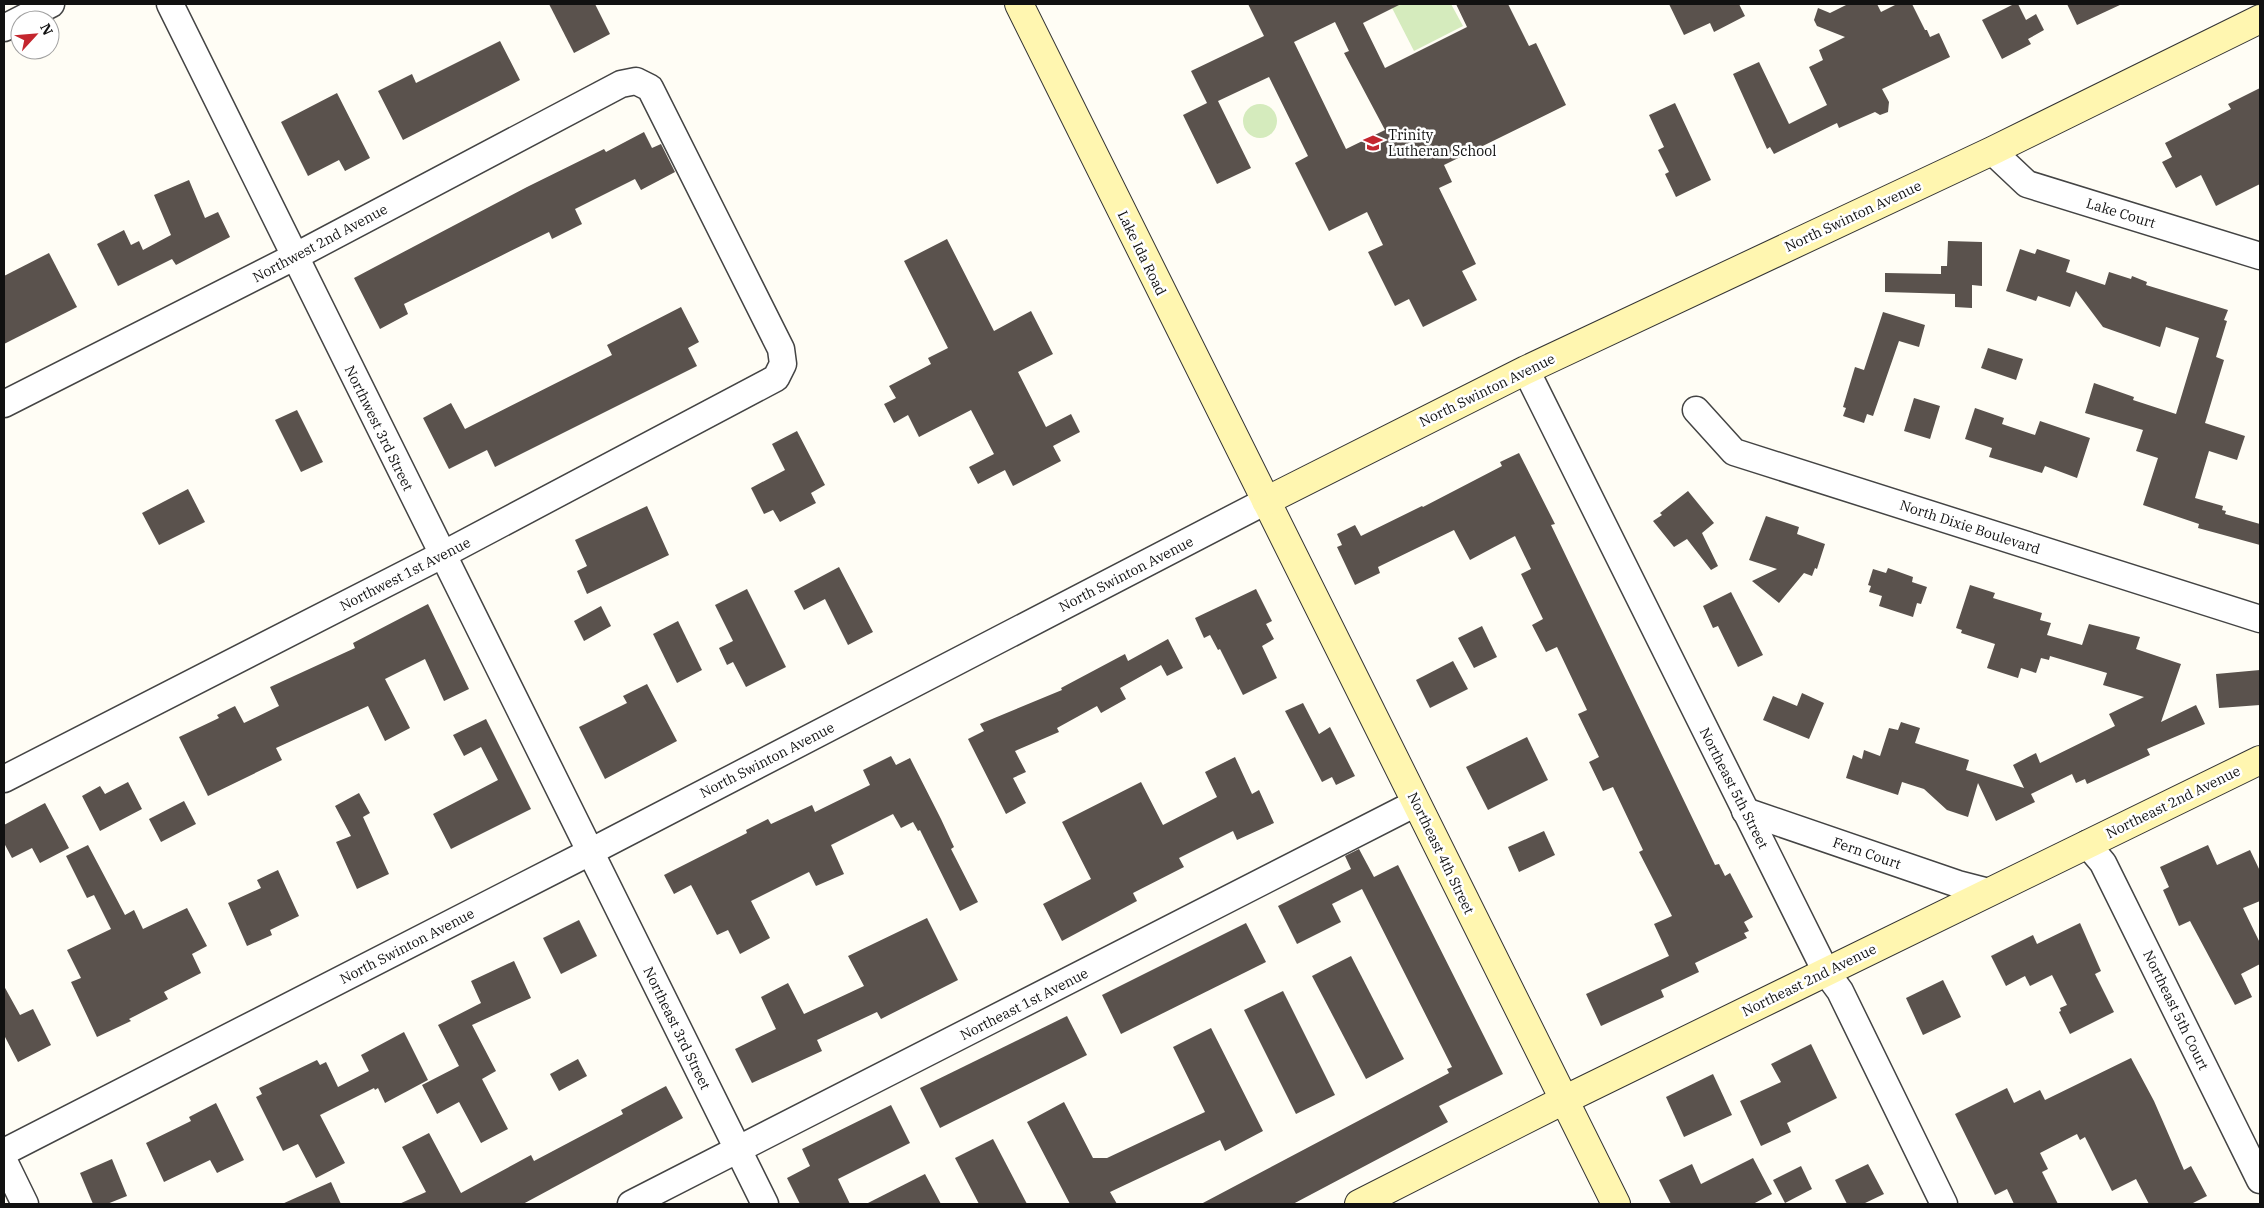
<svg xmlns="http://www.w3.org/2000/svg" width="2264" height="1208" font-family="'IBM Plex Serif',serif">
<rect width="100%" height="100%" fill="#fffdf5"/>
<g fill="#d5ebbd">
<polygon points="1390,4 1451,4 1463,26 1414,51"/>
<circle cx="1260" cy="121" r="17"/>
</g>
<g fill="#5a524d" fill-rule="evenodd">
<polygon points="549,4 595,4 610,34 574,53"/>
<path d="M1248 4H1401L1363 23 1385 68 1467 27 1456 4H1508L1529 46 1536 43 1566 105 1444 165 1452 182 1439 188 1476 264 1462 271 1477 300 1423 327 1409 299 1395 306 1368 252 1383 245 1367 212 1329 231 1295 163 1308 156 1269 77 1218 101 1251 168 1217 184 1183 115 1207 103 1191 71 1264 36ZM1335 22 1349 51 1344 53 1385 130 1346 149 1294 42Z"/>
<polygon points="1669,4 1739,4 1745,16 1714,32 1710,23 1684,35"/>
<polygon points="1848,4 1877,4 1881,12 1897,4 1912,4 1925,30 1927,30 1930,37 1939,33 1950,57 1882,89 1889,102 1888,112 1880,115 1875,112 1839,128 1837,123 1774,154 1770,147 1767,149 1733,74 1759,62 1789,124 1827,105 1809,67 1823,60 1819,50 1845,37 1817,26 1814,20 1818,8 1830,13"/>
<polygon points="2014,4 2018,4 2026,20 2036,14 2044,30 2028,39 2031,44 2002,59 1982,20"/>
<polygon points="2067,4 2122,4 2077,25"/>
<polygon points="500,41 520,80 403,140 378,91 412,74 416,83"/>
<polygon points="2260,88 2260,184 2216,206 2201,175 2176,188 2162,162 2172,157 2165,143 2231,109 2228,104"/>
<polygon points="337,93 370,158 345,171 339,160 308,176 281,122"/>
<polygon points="1675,103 1711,180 1676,197 1665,174 1669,172 1658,150 1664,147 1649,115"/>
<polygon points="644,132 652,148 661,144 675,172 641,190 635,179 575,209 582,224 552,239 549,232 404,304 408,314 380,329 354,278 527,187 604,149 606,152"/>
<polygon points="189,180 205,218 218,212 230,237 176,265 172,259 118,286 97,244 124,230 131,245 139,241 143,250 171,235 154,195"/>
<polygon points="947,239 994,331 1031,311 1053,354 1018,372 1046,427 1071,414 1080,432 1053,446 1061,461 1013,486 1005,470 978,484 969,467 994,454 971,410 919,437 908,415 894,423 884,404 896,398 889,386 931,364 928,358 948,348 904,261"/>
<polygon points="1948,241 1982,242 1982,286 1972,285 1972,308 1955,307 1955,294 1885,292 1885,273 1941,274 1941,266 1947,266"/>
<polygon points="2020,249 2035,254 2037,249 2070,260 2066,272 2105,285 2109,272 2131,279 2132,276 2147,282 2146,285 2228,310 2224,320 2227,321 2216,357 2224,360 2205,423 2245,436 2237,460 2209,451 2195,498 2223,506 2222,510 2226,511 2225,514 2260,524 2260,545 2198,528 2199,524 2143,505 2158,458 2136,451 2143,430 2085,413 2094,383 2134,397 2133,400 2176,414 2199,338 2166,327 2160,347 2103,327 2076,291 2070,307 2038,296 2036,301 2006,291"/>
<polygon points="49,253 77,307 4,344 4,276"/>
<polygon points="681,307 699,342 688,348 697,366 495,467 487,450 449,469 423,418 451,403 465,429 612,355 607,345"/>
<polygon points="1883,312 1925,325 1919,347 1899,341 1873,416 1867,414 1864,423 1843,416 1846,408 1843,407 1855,367 1864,370"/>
<polygon points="1988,348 2023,359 2016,380 1981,368"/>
<polygon points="1914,398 1940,406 1930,439 1904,431"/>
<polygon points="1975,408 2004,418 2002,424 2035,435 2040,421 2090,438 2077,478 2045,466 2042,473 1989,457 1992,448 1965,439"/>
<polygon points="297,410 323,462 301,472 275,420"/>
<polygon points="797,431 825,485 811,493 816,503 780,522 773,510 764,514 751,488 785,470 772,444"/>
<polygon points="1519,453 1555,524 1551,525 1715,865 1719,864 1725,876 1730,873 1753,917 1744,922 1749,931 1744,933 1747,938 1695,963 1699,972 1661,990 1664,997 1601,1026 1586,994 1669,956 1654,924 1672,916 1639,852 1643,850 1613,787 1603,791 1589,762 1599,757 1578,714 1587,710 1557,647 1546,652 1532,625 1543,619 1521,574 1531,569 1515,536 1470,560 1454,530 1378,567 1380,573 1355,585 1337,547 1342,545 1337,534 1355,525 1361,536 1422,506 1423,507 1502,466 1500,462"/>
<polygon points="188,489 205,522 159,545 142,513"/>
<polygon points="1688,491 1714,523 1702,533 1718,566 1711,570 1687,539 1674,547 1653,521 1662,515 1660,513"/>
<polygon points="647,506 669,555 587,594 577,571 587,566 575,540"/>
<polygon points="1766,516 1799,527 1797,534 1825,544 1817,569 1815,568 1812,576 1804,573 1779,603 1752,581 1777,569 1749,560"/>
<polygon points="839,567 873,632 848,645 825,599 804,610 794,591"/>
<polygon points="1888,568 1913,577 1912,582 1927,587 1921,604 1917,603 1913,617 1879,606 1882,596 1869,592 1871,586 1868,585 1873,569 1886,573"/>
<polygon points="1970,585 1995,593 1993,598 2042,613 2040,620 2051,623 2047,635 2082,645 2089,624 2140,637 2136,649 2181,664 2161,722 2196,705 2205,724 2147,749 2150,755 2087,784 2085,779 2076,783 2072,774 2031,794 2035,802 1996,821 1978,783 1968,817 1947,810 1924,789 1902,782 1898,795 1846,778 1853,755 1862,759 1864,750 1880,756 1889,728 1898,730 1901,722 1920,728 1915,743 1969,760 1966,770 2024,788 2013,765 2036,753 2040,763 2115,726 2109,714 2144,697 2103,685 2107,673 2050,656 2049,660 2041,658 2036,673 2021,668 2018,678 1987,668 1995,644 1961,633 1962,630 1956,628"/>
<polygon points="747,589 786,667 746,687 733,662 727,665 719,648 733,641 715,605"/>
<polygon points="1256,589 1272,621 1266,624 1274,639 1262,646 1277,678 1243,695 1220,649 1218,650 1210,635 1204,638 1195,618"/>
<polygon points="1731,592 1763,655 1738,667 1718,626 1713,628 1703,606"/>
<polygon points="428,604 469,689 444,701 425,659 385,679 410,728 385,741 368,706 276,748 282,760 208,796 179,737 219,718 217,715 235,706 244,723 279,706 270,687 355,648 353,643"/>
<polygon points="601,606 611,626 584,641 574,621"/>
<polygon points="678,621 702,670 677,683 653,634"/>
<polygon points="1482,626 1497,657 1474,668 1458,638"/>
<polygon points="1168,639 1183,668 1167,676 1161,665 1120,688 1126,699 1101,713 1097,706 1057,728 1059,732 1015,751 1026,772 1013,778 1026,803 1006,814 968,739 984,731 980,724 1062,690 1061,688 1125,654 1128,661"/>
<polygon points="1453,661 1468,689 1430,708 1416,680"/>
<polygon points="2260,670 2260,705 2219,708 2216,674"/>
<polygon points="647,684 677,741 605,779 579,727 627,703 623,696"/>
<polygon points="1802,693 1824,703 1809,739 1763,720 1773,696 1797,706"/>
<polygon points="1303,703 1319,734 1330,727 1355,776 1336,785 1332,777 1322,782 1285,711"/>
<polygon points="486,719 531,809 451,849 433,814 498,780 481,747 464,756 453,735"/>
<polygon points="1527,737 1548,780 1488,810 1466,767"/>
<polygon points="891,756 896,765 910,758 941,819 954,847 951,849 978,902 960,911 920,830 918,831 913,822 901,828 893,814 831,845 844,874 816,886 809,872 751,901 770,938 740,954 728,930 717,935 691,885 674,894 664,875 747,833 746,830 768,819 771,824 812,805 815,812 870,785 863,770"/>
<polygon points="1235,757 1252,794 1259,790 1274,823 1237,840 1233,831 1179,858 1184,867 1133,893 1137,901 1062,941 1043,904 1091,879 1062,822 1141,782 1163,825 1217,797 1205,772"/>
<polygon points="128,782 142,809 100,831 82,796 100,786 105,794"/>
<polygon points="359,793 370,813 363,817 389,874 357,889 336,842 351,836 335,806"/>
<polygon points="184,801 196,824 161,842 149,819"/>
<polygon points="45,803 69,848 40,863 32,848 12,858 4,843 4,825"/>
<polygon points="1544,831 1555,855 1519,872 1508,847"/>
<polygon points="88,845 125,915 134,910 143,929 187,908 207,946 192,954 201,973 164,992 168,999 129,1019 131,1021 97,1037 71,982 81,978 67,950 111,929 94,895 87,898 66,856"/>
<polygon points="2208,845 2217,865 2250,850 2260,871 2260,901 2243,908 2260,943 2260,964 2241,974 2252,997 2235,1005 2190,921 2179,926 2163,890 2169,887 2160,867"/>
<polygon points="1359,849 1374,877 1398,865 1503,1074 1439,1106 1448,1122 1293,1204 1201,1204 1449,1073 1447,1069 1452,1067 1362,889 1332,904 1341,922 1297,944 1278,906 1351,869 1345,856"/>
<polygon points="278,870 299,916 270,930 272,935 247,946 228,903 261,888 257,880"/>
<polygon points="927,918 958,980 881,1019 877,1012 817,1040 822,1051 752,1083 735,1049 776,1029 761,997 788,983 804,1014 864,986 848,956"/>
<polygon points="579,920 597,956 561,974 543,938"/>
<polygon points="1246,923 1266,962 1121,1034 1102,995"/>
<polygon points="2080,923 2101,971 2095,974 2114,1012 2070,1034 2059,1012 2061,1011 2060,1008 2067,1005 2052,975 2030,986 2025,976 2006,986 1991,956 2033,935 2037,944"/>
<polygon points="1351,956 1404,1059 1366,1079 1312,976"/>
<polygon points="514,961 531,998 472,1025 496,1071 482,1079 508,1129 481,1143 459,1102 437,1114 422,1085 459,1066 438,1025 481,1003 471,981"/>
<polygon points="1943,980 1961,1017 1923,1035 1906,998"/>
<polygon points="4,986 20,1015 33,1009 51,1045 18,1062 4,1035"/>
<polygon points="1283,991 1335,1095 1296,1114 1244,1010"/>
<polygon points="1067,1016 1087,1055 940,1128 920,1088"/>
<polygon points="1211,1028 1263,1131 1225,1151 1220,1140 1110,1192 1117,1204 1070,1204 1027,1122 1064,1102 1093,1158 1107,1158 1205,1112 1173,1047"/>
<polygon points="404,1032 428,1080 385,1103 378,1088 375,1090 374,1088 320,1115 345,1163 316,1178 298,1144 283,1151 256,1097 262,1094 259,1088 317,1060 320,1065 326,1062 338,1087 369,1071 361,1055"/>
<polygon points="1811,1044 1837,1098 1787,1123 1791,1132 1761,1146 1740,1101 1781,1082 1771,1064"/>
<polygon points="2131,1058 2154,1101 2184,1170 2191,1166 2207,1196 2191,1204 2149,1204 2136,1179 2112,1191 2085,1137 2080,1140 2077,1134 2040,1153 2048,1169 2042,1172 2058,1204 2014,1204 2007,1189 1995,1195 1955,1114 2007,1088 2014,1103 2040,1090 2045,1100"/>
<polygon points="578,1059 587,1076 559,1091 550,1074"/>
<polygon points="1713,1074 1732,1115 1684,1137 1666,1097"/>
<polygon points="666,1086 683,1118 523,1204 399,1204 426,1192 402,1147 429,1133 461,1193 531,1155 534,1161 623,1114 621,1110"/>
<polygon points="216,1103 244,1160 217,1173 210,1160 164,1182 146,1143 191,1121 189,1117"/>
<polygon points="891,1105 910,1143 838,1179 850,1204 800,1204 787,1178 810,1166 802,1149"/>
<polygon points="993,1139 1027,1204 979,1204 955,1158"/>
<polygon points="1753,1158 1772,1194 1753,1204 1671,1204 1659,1180 1692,1164 1701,1184"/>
<polygon points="112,1159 127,1196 107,1204 93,1204 80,1173"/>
<polygon points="1868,1164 1884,1194 1863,1204 1847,1204 1835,1180"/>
<polygon points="1801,1166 1812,1189 1785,1203 1773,1180"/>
<polygon points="925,1174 941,1204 866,1204"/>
<polygon points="331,1182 341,1204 282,1204"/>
</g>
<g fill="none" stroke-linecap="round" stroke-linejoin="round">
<g stroke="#444" stroke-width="29">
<g id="street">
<polyline points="170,4 765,1204"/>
<polyline points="4,28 51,4"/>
<polyline points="1992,151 2027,184 2260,256"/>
<polyline points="1526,370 1826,972 1840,991 1944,1204"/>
<polyline points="4,404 294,257 621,84 636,81 650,88 781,349 783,364 776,378 442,555 4,779"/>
<polyline points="1696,410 1734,452 2260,619"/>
<polyline points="1745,811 1958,884 1989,892"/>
<polyline points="2087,844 2103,863 2260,1180"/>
<polyline points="4,1152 590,852 1266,501"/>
<polyline points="4,1161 25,1204"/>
<polyline points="631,1204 1416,803"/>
</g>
</g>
<g stroke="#333" stroke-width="30">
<g id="secondary">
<polyline points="1019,4 1616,1204"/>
<polyline points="1266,501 1526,370 1992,151 2260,19"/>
<polyline points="1359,1204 1564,1100 2260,760"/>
</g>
</g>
<use href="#street" stroke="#fff" stroke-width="26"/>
<use href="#secondary" stroke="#fff6b0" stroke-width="28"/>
</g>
<defs>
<g id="school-bare" transform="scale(1.5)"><path d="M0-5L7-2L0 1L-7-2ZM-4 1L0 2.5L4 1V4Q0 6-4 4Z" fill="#c4262e" stroke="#fff" stroke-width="2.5" paint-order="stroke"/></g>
</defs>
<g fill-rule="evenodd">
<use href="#school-bare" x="1373" y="143"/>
</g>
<g text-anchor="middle" stroke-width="5" stroke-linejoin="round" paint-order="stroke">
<g font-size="14" fill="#111" stroke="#fff" text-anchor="start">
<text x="1388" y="140">Trinity<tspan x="1388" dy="16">Lutheran School</tspan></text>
</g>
<g font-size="14" fill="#111" stroke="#fff">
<text transform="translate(2121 213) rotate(17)" y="5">Lake Court</text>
<text transform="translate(1853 216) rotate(-25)" y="5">North Swinton Avenue</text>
<text transform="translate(320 243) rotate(-28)" y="5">Northwest 2nd Avenue</text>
<text transform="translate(1142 253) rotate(64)" y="5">Lake Ida Road</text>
<text transform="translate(1487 390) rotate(-26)" y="5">North Swinton Avenue</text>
<text transform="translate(379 428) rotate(64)" y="5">Northwest 3rd Street</text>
<text transform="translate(1970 527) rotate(18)" y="5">North Dixie Boulevard</text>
<text transform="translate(405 574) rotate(-27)" y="5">Northwest 1st Avenue</text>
<text transform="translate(1126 574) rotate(-27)" y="5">North Swinton Avenue</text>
<text transform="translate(767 760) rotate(-27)" y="5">North Swinton Avenue</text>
<text transform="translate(1734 788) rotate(63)" y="5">Northeast 5th Street</text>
<text transform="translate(2173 802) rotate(-26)" y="5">Northeast 2nd Avenue</text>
<text transform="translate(1441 853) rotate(64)" y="5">Northeast 4th Street</text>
<text transform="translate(1867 853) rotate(19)" y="5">Fern Court</text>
<text transform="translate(407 946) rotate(-27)" y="5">North Swinton Avenue</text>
<text transform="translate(1809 980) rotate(-26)" y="5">Northeast 2nd Avenue</text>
<text transform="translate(1024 1004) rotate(-27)" y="5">Northeast 1st Avenue</text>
<text transform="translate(2176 1010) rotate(64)" y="5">Northeast 5th Court</text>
<text transform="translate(677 1028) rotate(64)" y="5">Northeast 3rd Street</text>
</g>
</g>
<rect width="2264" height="1208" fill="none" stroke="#111111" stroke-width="10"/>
<g transform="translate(35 35) rotate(64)"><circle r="24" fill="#ffffff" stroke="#a0a0a0"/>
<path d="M0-4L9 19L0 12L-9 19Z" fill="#c4262e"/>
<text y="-8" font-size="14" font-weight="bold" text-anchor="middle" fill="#111111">N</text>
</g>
</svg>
